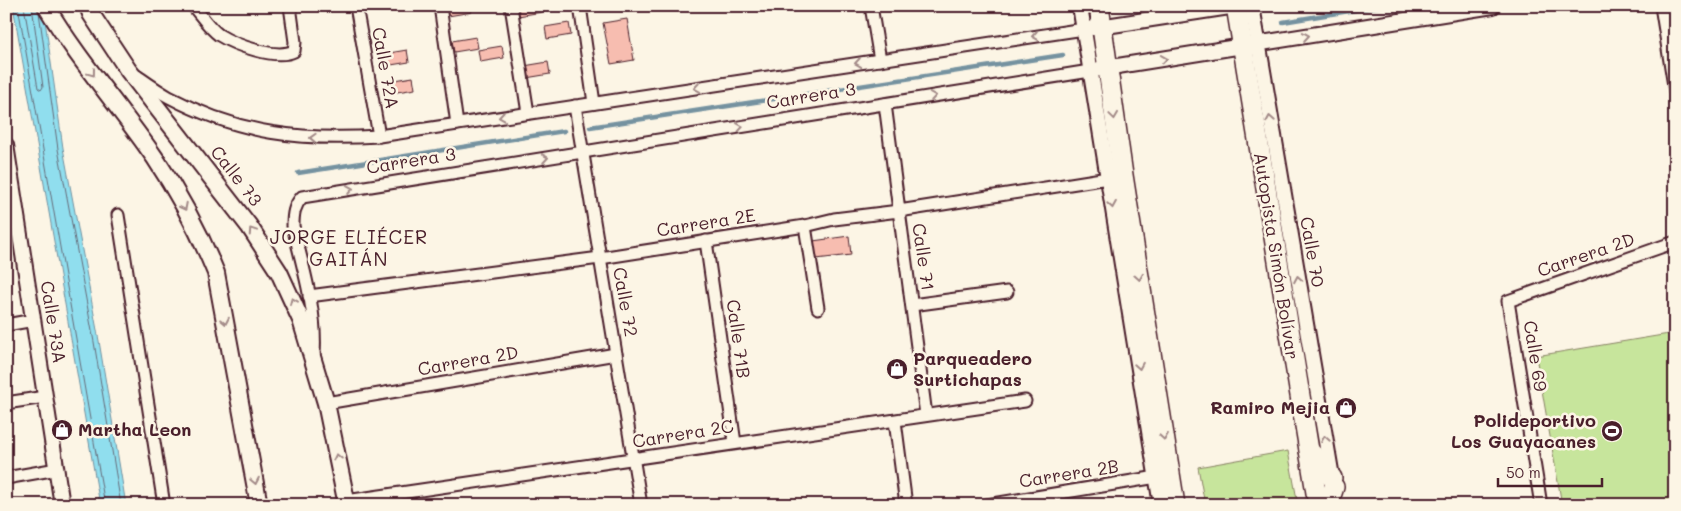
<svg xmlns="http://www.w3.org/2000/svg" width="1681" height="511" font-family="Mali,sans-serif">
<rect width="100%" height="100%" fill="#fcf5e5"/>
<filter id="ink" filterUnits="userSpaceOnUse"><feTurbulence type="fractalNoise" baseFrequency=".02" numOctaves="2"/><feDisplacementMap in="SourceGraphic" scale="10" xChannelSelector="R" yChannelSelector="G"/><feConvolveMatrix kernelMatrix="1 2 1 2 8 2 1 2 1" color-interpolation-filters="sRGB"/></filter>
<g filter="url(#ink)">
<g fill="#c7e59c" stroke="#888264">
<polygon points="1675,333 1675,505 1562,505 1536,356"/>
<polygon points="1288,451 1298,505 1205,505 1198,467"/>
</g>
<polygon fill="#90deee" stroke="#7492a0" points="13,6 43,6 63,148 99,341 126,505 100,505"/>
<g fill="none" stroke-linecap="round" stroke-linejoin="round">
<g stroke="#666b79" stroke-width="1">
<polyline points="18,6 105,505"/>
<polyline points="24,6 38,88 41,90 43,87 32,6"/>
<polyline points="39,12 58,149 94,342 121,505"/>
</g>
<g stroke="#7492a0" stroke-width="4.5">
<polyline points="1283,22 1379,6"/>
<polyline points="590,127 1063,55"/>
<polyline points="298,173 564,131"/>
</g>
</g>
<g fill="#f7bdb0" stroke="#4a1f2b">
<polygon points="446,6 470,6 472,12 448,16"/>
<polygon points="516,6 541,6 542,12 518,16"/>
<polygon points="627,19 634,60 611,64 603,23"/>
<polygon points="569,23 571,35 547,39 545,27"/>
<polygon points="476,37 478,48 454,52 452,41"/>
<polygon points="502,46 504,58 480,62 478,50"/>
<polygon points="407,50 409,62 385,66 383,54"/>
<polygon points="548,62 550,74 526,78 524,66"/>
<polygon points="413,77 415,89 391,93 389,81"/>
<polygon points="849,236 851,255 816,259 813,241"/>
</g>
<g fill="none" stroke-linecap="round" stroke-linejoin="round">
<g stroke="#4a1f2b" stroke-width="15">
<g id="minor">
<path d="M193 6C201 15 209 28 219 35 235 45 276 60 294 51L295 42 290 6"/>
<polyline points="356,6 379,136"/>
<polyline points="440,6 457,124"/>
<polyline points="511,6 528,113"/>
<polyline points="580,6 594,103"/>
<polyline points="871,6 880,60"/>
<polyline points="1661,6 1675,92"/>
<path d="M137 76C147 83 158 91 169 97 239 134 301 141 379 136L1084 29"/>
<polyline points="885,104 926,415"/>
<polyline points="575,106 641,505"/>
<polyline points="6,214 17,212"/>
<polyline points="118,215 164,505"/>
<polyline points="805,226 818,308"/>
<polyline points="706,241 735,443"/>
<polyline points="309,296 600,258 805,226 834,219 899,211 1108,178"/>
<polyline points="912,305 1007,292"/>
<polyline points="6,325 34,320"/>
<path d="M314 354C317 311 303 268 293 226 293 214 294 206 302 197L1090 71"/>
<polyline points="6,403 45,397"/>
<polyline points="326,403 616,354"/>
<polyline points="895,421 906,505"/>
<polyline points="6,478 57,469"/>
<polyline points="346,501 1025,401"/>
<polyline points="987,505 1157,477"/>
<polyline points="1541,505 1508,301 1675,242"/>
</g>
</g>
<g stroke="#4a1f2b" stroke-width="18">
<g id="tertiary">
<polyline points="1080,6 1161,505"/>
<polyline points="1252,6 1332,477"/>
<polyline points="1093,28 1236,6"/>
<polyline points="1099,69 1493,6"/>
<polyline points="6,145 62,505"/>
</g>
</g>
<g stroke="#4a1f2b" stroke-width="20">
<g id="secondary">
<path d="M46 6C78 60 120 107 155 158 179 194 200 234 216 273L259 505"/>
<polyline points="88,6 91,14 128,70 249,226 279,272 301,320 313,360 326,403 347,505"/>
</g>
</g>
<g stroke="#4a1f2b" stroke-width="22">
<g id="trunk">
<polyline points="1099,6 1123,175 1175,505"/>
<polyline points="1236,6 1318,505"/>
<polyline points="1309,450 1332,478"/>
<polyline points="1328,505 1334,487"/>
</g>
</g>
<use href="#minor" stroke="#fcf5e5" stroke-width="11"/>
<use href="#tertiary" stroke="#fcf5e5" stroke-width="14"/>
<use href="#secondary" stroke="#fcf5e5" stroke-width="16"/>
<use href="#trunk" stroke="#fcf5e5" stroke-width="19"/>
</g>
<defs><path id="oneway-chevron" d="M-2-3.5L2.5 0L-2 3.5" fill="none" stroke-width="1.6" stroke-linecap="round" stroke-linejoin="round" transform="scale(1.25)"/></defs>
<g stroke="#a38a88">
<use href="#oneway-chevron" transform="translate(1035 36) rotate(171)"/>
<use href="#oneway-chevron" transform="translate(1306 36) rotate(-9)"/>
<use href="#oneway-chevron" transform="translate(1164 59) rotate(-9)"/>
<use href="#oneway-chevron" transform="translate(858 63) rotate(171)"/>
<use href="#oneway-chevron" transform="translate(92 73) rotate(53)"/>
<use href="#oneway-chevron" transform="translate(697 88) rotate(171)"/>
<use href="#oneway-chevron" transform="translate(933 96) rotate(-9)"/>
<use href="#oneway-chevron" transform="translate(1114 116) rotate(82)"/>
<use href="#oneway-chevron" transform="translate(502 117) rotate(171)"/>
<use href="#oneway-chevron" transform="translate(1270 119) rotate(-100)"/>
<use href="#oneway-chevron" transform="translate(740 127) rotate(-9)"/>
<use href="#oneway-chevron" transform="translate(313 138) rotate(-178)"/>
<use href="#oneway-chevron" transform="translate(545 158) rotate(-9)"/>
<use href="#oneway-chevron" transform="translate(350 189) rotate(-9)"/>
<use href="#oneway-chevron" transform="translate(1112 205) rotate(81)"/>
<use href="#oneway-chevron" transform="translate(184 207) rotate(63)"/>
<use href="#oneway-chevron" transform="translate(252 231) rotate(-124)"/>
<use href="#oneway-chevron" transform="translate(1139 277) rotate(81)"/>
<use href="#oneway-chevron" transform="translate(1298 279) rotate(-100)"/>
<use href="#oneway-chevron" transform="translate(293 301) rotate(-113)"/>
<use href="#oneway-chevron" transform="translate(225 321) rotate(79)"/>
<use href="#oneway-chevron" transform="translate(1139 366) rotate(80)"/>
<use href="#oneway-chevron" transform="translate(1164 437) rotate(81)"/>
<use href="#oneway-chevron" transform="translate(1325 439) rotate(-100)"/>
<use href="#oneway-chevron" transform="translate(337 457) rotate(-102)"/>
<use href="#oneway-chevron" transform="translate(255 481) rotate(79)"/>
</g>
</g>
<defs>
<g id="shop-disc" transform="scale(1.125)"><circle r="9.5" fill="#4a1f2b" stroke="#fcf5e5"/><path d="M-5-2.5h2.3a2.7 3.5 0 0 1 5.4 0H5L5.5 6h-11ZM-1.5-2.5h3a1.5 2.3 0 0 0-3 0Z" fill="#fff"/></g>
<g id="stadium-disc" transform="scale(1.125)"><circle r="9.5" fill="#4a1f2b" stroke="#fcf5e5"/><path d="M0-5a6.5 5 0 1 0 0 10a6.5 5 0 1 0 0-10ZM-3.5-1.8h7v3.6h-7Z" fill="#fff"/></g>
</defs>
<g fill-rule="evenodd">
<use href="#shop-disc" x="897" y="369"/>
<use href="#shop-disc" x="1346" y="408"/>
<use href="#shop-disc" x="62" y="430"/>
<use href="#stadium-disc" x="1612" y="431"/>
</g>
<g text-anchor="middle" stroke-width="5" stroke-linejoin="round" paint-order="stroke">
<g font-size="18" fill="#4a1f2b" stroke="#fcf5e5">
<text transform="translate(385 68) rotate(80)" y="6">Calle 72A</text>
<text transform="translate(811 96) rotate(-9)" y="6">Carrera 3</text>
<text transform="translate(411 161) rotate(-9)" y="6">Carrera 3</text>
<text transform="translate(236 176) rotate(52)" y="6">Calle 73</text>
<text transform="translate(706 223) rotate(-9)" y="6">Carrera 2E</text>
<text transform="translate(1312 252) rotate(80)" y="6">Calle 70</text>
<text transform="translate(1586 255) rotate(-19)" y="6">Carrera 2D</text>
<text transform="translate(1276 256) rotate(81)" y="6">Autopista Simón Bolívar</text>
<text transform="translate(923 257) rotate(82)" y="6">Calle 71</text>
<text transform="translate(625 302) rotate(80)" y="6">Calle 72</text>
<text transform="translate(53 322) rotate(81)" y="6">Calle 73A</text>
<text transform="translate(738 339) rotate(82)" y="6">Calle 71B</text>
<text transform="translate(1535 356) rotate(81)" y="6">Calle 69</text>
<text transform="translate(468 361) rotate(-10)" y="6">Carrera 2D</text>
<text transform="translate(683 434) rotate(-9)" y="6">Carrera 2C</text>
<text transform="translate(1069 474) rotate(-9)" y="6">Carrera 2B</text>
</g>
<g font-size="18" font-weight="bold" fill="#4a1f2b" stroke="#fcf5e5" text-anchor="start">
<text x="913" y="365">Parqueadero<tspan x="913" dy="21">Surtichapas</tspan></text>
<text x="1330" y="414" text-anchor="end">Ramiro Mejia</text>
<text x="1596" y="427" text-anchor="end">Polideportivo<tspan x="1596" dy="21">Los Guayacanes</tspan></text>
<text x="78" y="436">Martha Leon</text>
</g>
<g font-size="19" letter-spacing="1" fill="#4a1f2b" stroke="#fcf5e5">
<text x="349" y="244">JORGE ELIÉCER<tspan x="349" dy="22">GAITÁN</tspan></text>
</g>
</g>
<rect width="1681" height="511" fill="none" stroke="#fcf5e5" stroke-width="25"/>
<rect x="12" y="12" width="1656" height="486" fill="none" stroke="#4a1f2b" stroke-width="2" filter="url(#ink)"/>
<path d="M1498 478v8h104v-8" fill="none" stroke="#4a1f2b" stroke-width="2.5"/>
<text x="1506" y="478" font-size="15" fill="#4a1f2b" stroke="#fcf5e5" stroke-width="4" paint-order="stroke">50 m</text>
</svg>
